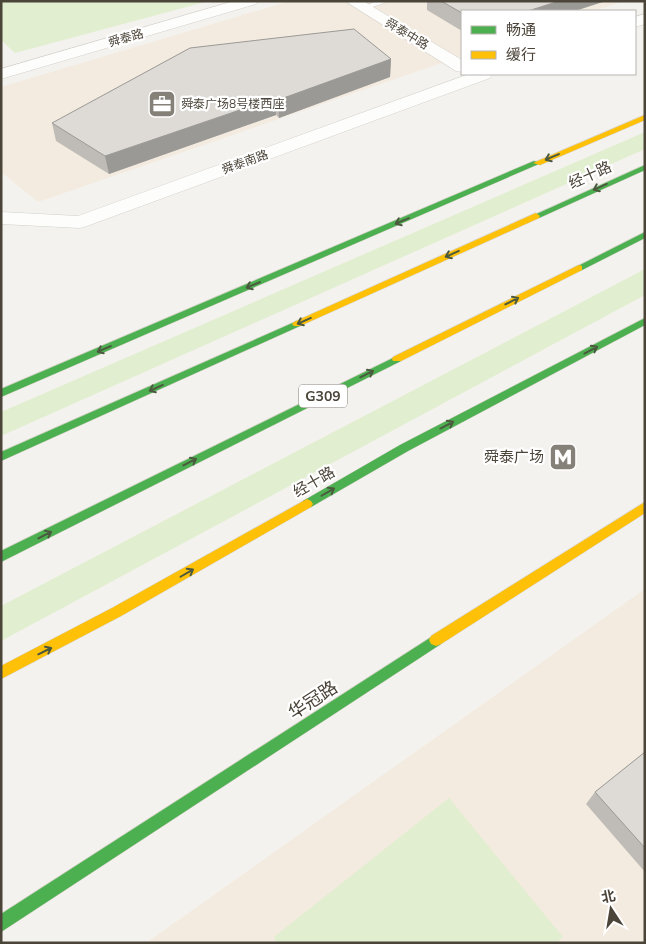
<svg xmlns="http://www.w3.org/2000/svg" width="646" height="944" font-family="'Nunito Sans','Noto Sans SC',sans-serif">
<rect width="100%" height="100%" fill="#f4f2ee"/>
<g fill="#f3ebdf">
<polygon points="290,1 623,1 594,11 462,11 462,56 38,202 1,172 1,87"/>
<polygon points="645,589 645,943 146,943"/>
</g>
<g fill="#e1eecf">
<polygon points="1,1 209,1 15,53 1,40"/>
<polygon points="645,132 645,149 1,436 1,412"/>
<polygon points="645,269 645,295 1,641 1,606"/>
<polygon points="449,798 563,937 556,943 277,943 274,937"/>
</g>
<g fill="none" stroke-linecap="round" stroke-linejoin="round">
<g stroke="#d2d0cb" stroke-width="1">
<polygon id="lane" points="377,1 390,1 364,10 360,8"/>
</g>
<g stroke="#d2d0cb" stroke-width="1">
<g id="street">
<polygon points="234,1 258,1 256,4 1,79 1,69"/>
<polygon points="345,1 363,1 462,60 462,72 456,71"/>
<polygon points="645,14 645,24 635,27 635,17"/>
<polygon points="469,74 492,74 490,78 87,226 80,228 1,224 1,212 78,216"/>
</g>
</g>
<g stroke="#d3cfc5" stroke-width="1">
<g id="fast">
<polygon points="534,161 541,163 1,397 1,389"/>
<polygon points="645,165 645,170 539,218 533,218 532,216"/>
<polygon points="645,232 645,238 582,270 579,271 574,268"/>
<polygon points="645,318 645,325 408,451 311,507 303,507 301,504 303,501 400,445"/>
<polygon points="297,321 300,322 302,324 300,326 1,461 1,452"/>
<polygon points="397,356 402,359 401,361 1,562 1,551"/>
<polygon points="436,634 441,636 443,640 441,644 1,932 1,914"/>
</g>
</g>
<g stroke="#d3cfc5" stroke-width="1">
<g id="slow">
<polygon points="645,115 645,120 540,165 533,163"/>
<polygon points="536,213 540,216 539,218 300,326 294,326 292,324 294,322"/>
<polygon points="579,265 582,266 582,270 401,361 393,361 392,359 393,357"/>
<polygon points="307,499 311,501 313,504 311,507 121,616 1,679 1,666 112,608"/>
<polygon points="645,502 645,513 441,644 436,646 431,644 429,640 431,636"/>
</g>
</g>
<use href="#lane" fill="#fdfdfc" fill-rule="evenodd"/>
<use href="#street" fill="#fdfdfc" fill-rule="evenodd"/>
<use href="#fast" fill="#4caf50" fill-rule="evenodd"/>
<use href="#slow" fill="#ffc107" fill-rule="evenodd"/>
</g>
<g fill="#bfbcb8">
<polygon points="427,1 606,1 462,11 462,31 427,10"/>
<polygon points="391,59 390,77 279,118 276,115 109,174 56,141 52,123"/>
<polygon points="645,752 645,872 586,804 595,792"/>
</g>
<g fill="#9b9996">
<polygon points="559,1 606,1 575,11 528,11"/>
<polygon points="391,59 390,77 279,118 278,100"/>
<polygon points="275,98 276,115 109,174 105,156"/>
</g>
<g fill="#dedbd6" stroke="#9b9996">
<polygon points="441,1 559,1 528,11 462,11 462,13"/>
<polygon points="354,29 391,59 278,100 275,98 105,156 52,123 190,48"/>
<polygon points="645,752 645,848 595,792"/>
</g>
<defs><path id="oneway-shaft" d="M-6 0H5M1.5-3L5.5 0L1.5 3" fill="none" stroke-width="1.6" stroke-linecap="round" stroke-linejoin="round" transform="scale(1.25)"/></defs>
<g stroke="#4b593e">
<use href="#oneway-shaft" transform="translate(552 157) rotate(157)"/>
<use href="#oneway-shaft" transform="translate(600 187) rotate(156)"/>
<use href="#oneway-shaft" transform="translate(402 221) rotate(157)"/>
<use href="#oneway-shaft" transform="translate(452 254) rotate(156)"/>
<use href="#oneway-shaft" transform="translate(253 285) rotate(157)"/>
<use href="#oneway-shaft" transform="translate(512 301) rotate(-27)"/>
<use href="#oneway-shaft" transform="translate(304 321) rotate(156)"/>
<use href="#oneway-shaft" transform="translate(104 349) rotate(157)"/>
<use href="#oneway-shaft" transform="translate(591 350) rotate(-28)"/>
<use href="#oneway-shaft" transform="translate(367 374) rotate(-27)"/>
<use href="#oneway-shaft" transform="translate(156 388) rotate(156)"/>
<use href="#oneway-shaft" transform="translate(447 425) rotate(-28)"/>
<use href="#oneway-shaft" transform="translate(190 462) rotate(-27)"/>
<use href="#oneway-shaft" transform="translate(328 492) rotate(-30)"/>
<use href="#oneway-shaft" transform="translate(45 535) rotate(-27)"/>
<use href="#oneway-shaft" transform="translate(187 573) rotate(-30)"/>
<use href="#oneway-shaft" transform="translate(45 651) rotate(-26)"/>
</g>
<defs>
<g id="office-square" transform="scale(1.4375)"><rect x="-9" y="-9" width="18" height="18" rx="4" fill="#868178" stroke="#fff"/><path d="M-6-3h4V-5.5h4V-3h4V5H-6ZM-1-4.5V-3h2v-1.5ZM-6 0V1H6V0Z" fill="#fff"/></g>
<g id="metro-square" transform="scale(1.4375)"><rect x="-9" y="-9" width="18" height="18" rx="4" fill="#868178" stroke="#fff"/><path d="M-5.5 5V-5H-3L0 0L3-5H5.5V5H3V-.5L0 4L-3-.5V5Z" fill="#fff"/></g>
</defs>
<g fill-rule="evenodd">
<use href="#office-square" x="162" y="104"/>
<use href="#metro-square" x="563" y="457"/>
</g>
<g text-anchor="middle" stroke-width="4.5" stroke-linejoin="round" paint-order="stroke">
<g font-size="12" fill="#4b4439" stroke="#fff">
<text transform="translate(407 34) rotate(31)" y="4">舜泰中路</text>
<text transform="translate(126 38) rotate(-16)" y="4">舜泰路</text>
<text transform="translate(245 162) rotate(-20)" y="4">舜泰南路</text>
</g>
<g font-size="12" fill="#4b4439" stroke="#fff" text-anchor="start">
<text x="181" y="108">舜泰广场8号楼西座</text>
</g>
<rect fill="#fff" stroke="#817c74" stroke-width="1" x="299" y="384.5" width="48" height="23" rx="4"/>
<g font-size="14" font-weight="bold" fill="#4b4439">
<text x="323" y="401">G309</text>
</g>
<g font-size="15" fill="#4b4439" stroke="#fff">
<text transform="translate(590 175) rotate(-24)" y="5">经十路</text>
<text transform="translate(314 482) rotate(-30)" y="5">经十路</text>
</g>
<g font-size="15" fill="#4b4439" stroke="#fff" text-anchor="end">
<text x="544" y="462">舜泰广场</text>
</g>
<g font-size="18" fill="#4b4439" stroke="#fff">
<text transform="translate(313 700) rotate(-33)" y="6">华冠路</text>
</g>
</g>
<rect width="646" height="944" fill="none" stroke="#4b4439" stroke-width="5"/>
<rect x="461" y="10" width="175" height="65" fill="#ffffff" stroke="#b7b4b0"/>
<rect x="471" y="26" width="25" height="8" fill="#4caf50" stroke="#b7b4b0"/>
<text x="506" y="35" font-size="15" fill="#4b4439">畅通</text>
<rect x="471" y="51" width="25" height="8" fill="#ffc107" stroke="#b7b4b0"/>
<text x="506" y="60" font-size="15" fill="#4b4439">缓行</text>
<g transform="translate(611 909) rotate(348)" stroke="#ffffff" stroke-width="4" paint-order="stroke">
<path d="M0-4L9 19L0 12L-9 19Z" fill="#4b4439"/>
<text y="-8" font-size="14" font-weight="bold" text-anchor="middle" fill="#4b4439">北</text>
</g>
</svg>
